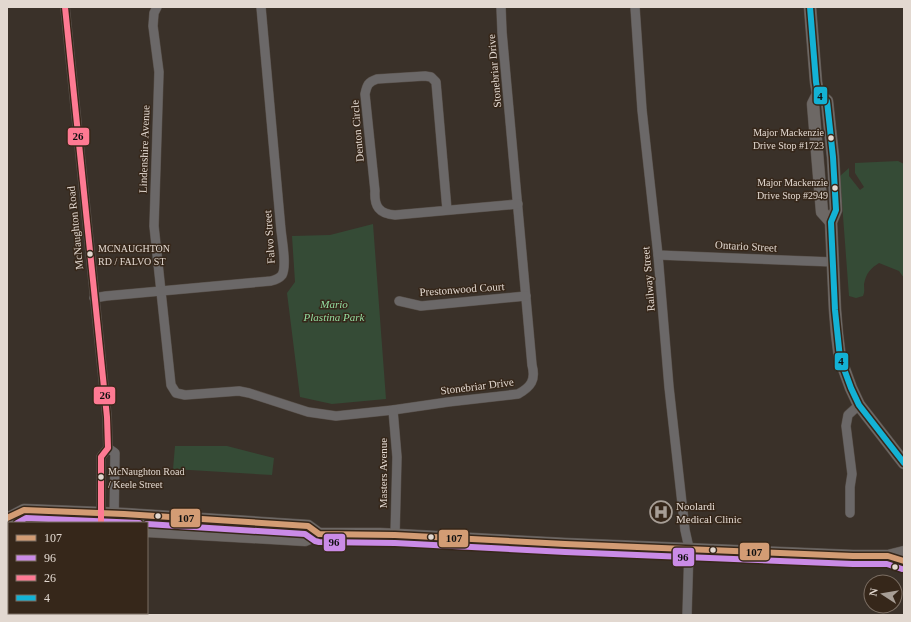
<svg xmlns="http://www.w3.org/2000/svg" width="911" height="622" font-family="Georgia,serif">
<rect width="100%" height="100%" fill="#3a3129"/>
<g fill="#354b36">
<path d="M898 161 904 164V278L899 271 879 263C871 268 866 273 864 284 864 289 865 291 863 296L856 298 849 296 840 176 849 168V176L860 190 864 187 855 173V163Z"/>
<polygon points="373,224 386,399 332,404 300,397 287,293 295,282 292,236 330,235"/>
<polygon points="175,446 227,446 274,458 272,475 173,469"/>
</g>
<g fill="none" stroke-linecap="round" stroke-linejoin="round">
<g stroke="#574f49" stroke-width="10">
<g id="minor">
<polyline points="65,7 107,417 108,448 101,457 101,523"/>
<path d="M157 7 154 13 153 26 159 72 154 226 171 385 176 393 185 395 239 391 249 393 308 412 336 416 393 410 448 402 518 394C531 387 536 380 532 365L502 32 501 7"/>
<polyline points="635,7 642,110 658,255 669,387 685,530 689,548 687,615"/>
<path d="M447 210 436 82 431 77 425 76 377 79C368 82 367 85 365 94L375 191C374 206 379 214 395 215L518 204"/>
<polyline points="658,255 833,262"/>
<path d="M94 298 106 296 271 281C275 280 279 279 282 275 287 267 282 240 281 230L261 7"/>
<polyline points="399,301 421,306 526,296"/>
<polyline points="393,410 397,457 395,535"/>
<polyline points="108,448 115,453 114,523"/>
<polyline points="850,513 850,487 852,474 846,426 848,415 859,405"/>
<polyline points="7,564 9,564"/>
<polyline points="7,600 9,600"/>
<polyline points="93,613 105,614"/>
</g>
</g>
<g stroke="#574f49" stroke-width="13">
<g id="major">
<polyline points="810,7 816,82 818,94 813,104 822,212 831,222"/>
<polyline points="818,94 827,101 833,157 836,210 831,222 835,310 837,334 840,358 851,388 859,405 904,463"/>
<polyline points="9,518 24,510 124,514 308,526 319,534"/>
<polyline points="147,531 305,540 319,534 380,534 565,544 853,556 888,556 904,552"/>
</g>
</g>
<use href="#minor" stroke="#6b6868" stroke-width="9"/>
<use href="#major" stroke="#6d6865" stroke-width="12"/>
<g stroke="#36271a" stroke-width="9">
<polyline id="bus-1" points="7,518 24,510 124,514 308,526 319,534 395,535 565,544 853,556 888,556 904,561"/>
</g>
<g stroke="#36271a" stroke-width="9">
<g id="bus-2">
<polyline points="17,523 26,518 139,523"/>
<polyline points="147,524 305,534 315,541 319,542 395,543 565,552 853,564 887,564 902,569"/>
</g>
</g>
<g stroke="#36271a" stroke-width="9">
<polyline id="bus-3" points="65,7 107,417 108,448 101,457 101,523"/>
</g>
<g stroke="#36271a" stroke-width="9">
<polyline id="bus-4" points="810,7 816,82 818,94 827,101 833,157 836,210 831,222 835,310 840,358 851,388 859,405 904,463"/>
</g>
<use href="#bus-1" stroke="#d39c74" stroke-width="6"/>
<use href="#bus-2" stroke="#ca8be6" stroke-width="6"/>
<use href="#bus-3" stroke="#fe7a93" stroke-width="6"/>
<use href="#bus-4" stroke="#13b2d5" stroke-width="6"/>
</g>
<defs>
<g id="hospital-ring" transform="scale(1.15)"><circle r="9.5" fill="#36271a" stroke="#a79e96" stroke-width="1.5"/><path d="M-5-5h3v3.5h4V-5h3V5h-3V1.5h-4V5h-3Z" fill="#a79e96"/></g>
</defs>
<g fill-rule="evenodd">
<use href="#hospital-ring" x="661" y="512"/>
</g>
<g fill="#e2d8d0" stroke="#36271a" stroke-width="1.5">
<circle cx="831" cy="138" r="3.5"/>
<circle cx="835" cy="188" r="3.5"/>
<circle cx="90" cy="254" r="3.5"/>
<circle cx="101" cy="477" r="3.5"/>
<circle cx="158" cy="516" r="3.5"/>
<circle cx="431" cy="537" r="3.5"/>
<circle cx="713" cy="550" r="3.5"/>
<circle cx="895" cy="567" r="3.5"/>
</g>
<g text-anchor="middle" stroke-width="3" stroke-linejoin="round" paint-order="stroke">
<g font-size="10" fill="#e2d8d0" stroke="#36271a" text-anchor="end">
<text x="824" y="136">Major Mackenzie<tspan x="824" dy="13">Drive Stop #1723</tspan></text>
<text x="828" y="186">Major Mackenzie<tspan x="828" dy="13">Drive Stop #2949</tspan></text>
<text x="98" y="252" text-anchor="start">MCNAUGHTON<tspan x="98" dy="13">RD / FALVO ST</tspan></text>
<text x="108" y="475" text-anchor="start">McNaughton Road<tspan x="108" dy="13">/ Keele Street</tspan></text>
</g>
<g font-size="11" fill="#e2d8d0" stroke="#36271a">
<text transform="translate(494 71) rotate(-95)" y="4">Stonebriar Drive</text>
<text transform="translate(357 131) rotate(-95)" y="4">Denton Circle</text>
<text transform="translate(144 149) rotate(-88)" y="4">Lindenshire Avenue</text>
<text transform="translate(75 228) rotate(-96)" y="4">McNaughton Road</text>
<text transform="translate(269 237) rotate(-94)" y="4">Falvo Street</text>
<text transform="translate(746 246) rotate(3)" y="4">Ontario Street</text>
<text transform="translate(648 279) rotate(-95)" y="4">Railway Street</text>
<text transform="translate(462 289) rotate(-4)" y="4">Prestonwood Court</text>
<text transform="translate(477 386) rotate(-7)" y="4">Stonebriar Drive</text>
<text transform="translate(383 473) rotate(-90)" y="4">Masters Avenue</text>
</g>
<g font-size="11" font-style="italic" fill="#94dea1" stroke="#36271a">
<text x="334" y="308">Mario<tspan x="334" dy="13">Plastina Park</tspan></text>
</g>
<g font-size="11" fill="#e2d8d0" stroke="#36271a" text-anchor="start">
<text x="676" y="510">Noolardi<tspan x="676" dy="13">Medical Clinic</tspan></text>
</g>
</g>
<g stroke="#36271a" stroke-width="1.5">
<rect x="813" y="86" width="15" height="19" rx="4" fill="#13b2d5"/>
<rect x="67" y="127" width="23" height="19" rx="4" fill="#fe7a93"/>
<rect x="834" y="352" width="15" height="19" rx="4" fill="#13b2d5"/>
<rect x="93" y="386" width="23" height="19" rx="4" fill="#fe7a93"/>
<rect x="170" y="508" width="31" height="20" rx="4" fill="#d39c74"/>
<rect x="438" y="529" width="31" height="19" rx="4" fill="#d39c74"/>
<rect x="323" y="533" width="23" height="19" rx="4" fill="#ca8be6"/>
<rect x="739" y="542" width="31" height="19" rx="4" fill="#d39c74"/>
<rect x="672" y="547" width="23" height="20" rx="4" fill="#ca8be6"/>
</g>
<g font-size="11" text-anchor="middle" font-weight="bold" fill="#111">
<text x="820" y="100">4</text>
<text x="78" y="140">26</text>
<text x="841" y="365">4</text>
<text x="105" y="399">26</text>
<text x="186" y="522">107</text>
<text x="454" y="542">107</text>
<text x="334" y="546">96</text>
<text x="754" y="556">107</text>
<text x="683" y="561">96</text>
</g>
<rect width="911" height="622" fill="none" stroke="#e2d8d0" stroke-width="16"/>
<rect x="8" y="522" width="140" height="92" fill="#36271a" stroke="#7b6e63"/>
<rect x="16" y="535" width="20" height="6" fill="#d39c74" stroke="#7b6e63"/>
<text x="44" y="542" font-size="12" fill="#e2d8d0">107</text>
<rect x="16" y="555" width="20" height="6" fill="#ca8be6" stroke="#7b6e63"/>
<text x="44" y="562" font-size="12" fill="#e2d8d0">96</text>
<rect x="16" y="575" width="20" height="6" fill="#fe7a93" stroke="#7b6e63"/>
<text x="44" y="582" font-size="12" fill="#e2d8d0">26</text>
<rect x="16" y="595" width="20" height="6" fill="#13b2d5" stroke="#7b6e63"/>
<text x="44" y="602" font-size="12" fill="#e2d8d0">4</text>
<g transform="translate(883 594) rotate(282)"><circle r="19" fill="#36271a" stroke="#7b6e63"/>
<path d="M0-3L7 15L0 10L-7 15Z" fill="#a79e96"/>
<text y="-6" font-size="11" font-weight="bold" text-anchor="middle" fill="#e2d8d0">N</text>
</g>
</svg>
